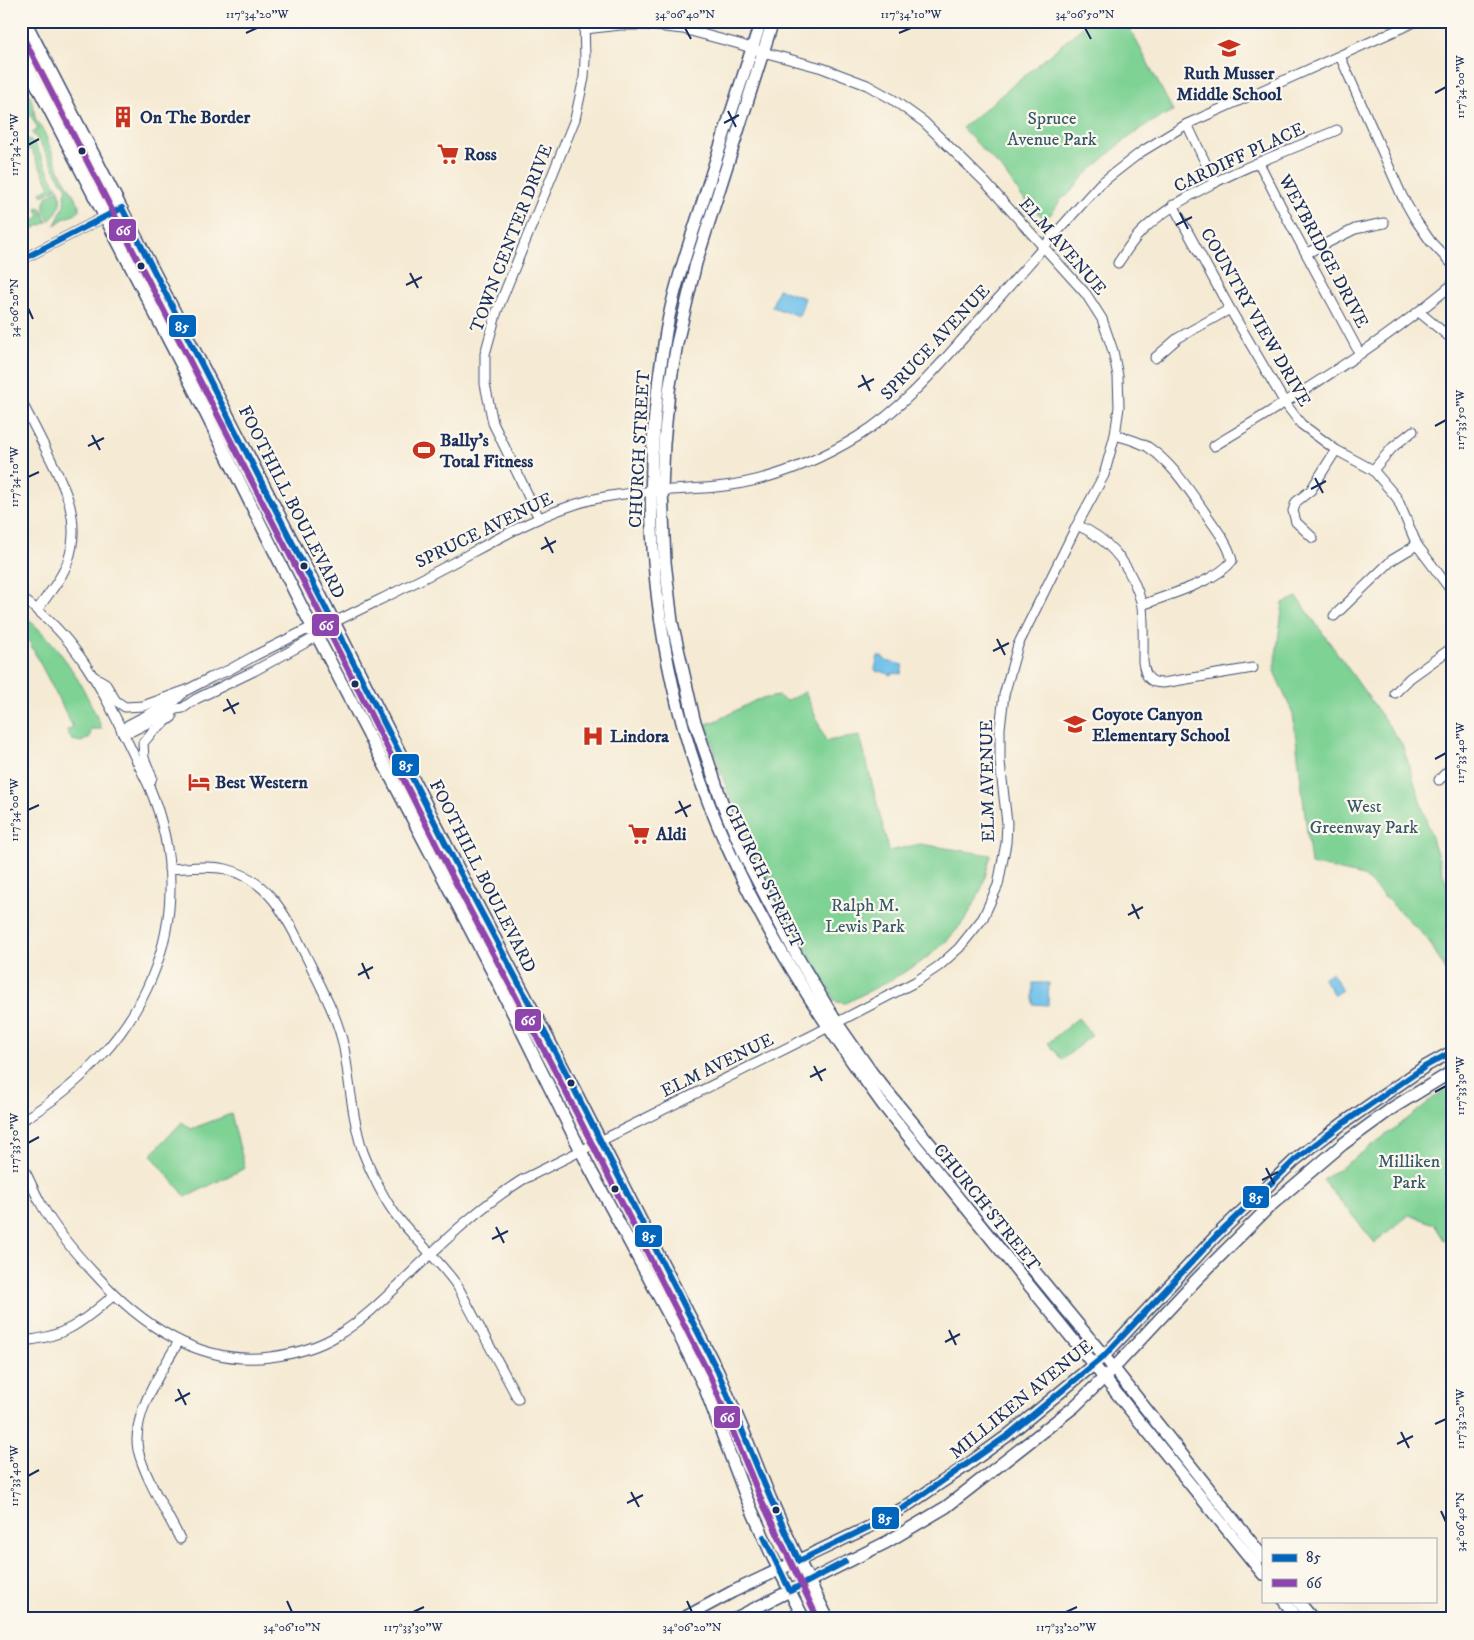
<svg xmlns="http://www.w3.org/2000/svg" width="1474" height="1640" font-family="'IM FELL DW Pica',serif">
<rect width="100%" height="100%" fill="#fbf7ec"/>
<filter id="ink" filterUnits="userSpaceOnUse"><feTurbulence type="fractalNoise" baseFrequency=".02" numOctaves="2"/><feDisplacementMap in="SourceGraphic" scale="10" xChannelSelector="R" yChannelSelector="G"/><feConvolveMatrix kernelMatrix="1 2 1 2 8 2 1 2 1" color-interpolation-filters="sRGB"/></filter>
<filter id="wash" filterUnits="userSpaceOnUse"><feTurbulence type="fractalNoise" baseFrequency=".0096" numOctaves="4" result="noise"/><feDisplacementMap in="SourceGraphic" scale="20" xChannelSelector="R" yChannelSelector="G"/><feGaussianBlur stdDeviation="1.12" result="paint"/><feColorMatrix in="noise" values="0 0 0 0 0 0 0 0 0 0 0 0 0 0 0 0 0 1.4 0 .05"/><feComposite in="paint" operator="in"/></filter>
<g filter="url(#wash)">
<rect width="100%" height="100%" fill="#f5ead3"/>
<g fill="#7ed294" stroke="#4c8079">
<polygon points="1090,21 1126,21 1173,111 1146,125 1120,144 1084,176 1067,196 1062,198 1052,213 1045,220 1022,197 1002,169 962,128"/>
<path d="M21 79 31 98 36 120 44 132 60 172 79 204V210L76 214 63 219 55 225 64 206 65 194 67 189 63 182H61C54 168 44 146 32 133L38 129 21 97Z"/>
<polygon points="24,138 31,140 35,144 56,187 58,187 45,195 42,195 41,192 50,187 31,149 21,153 23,150 21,147 27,144"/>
<path d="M59 189C63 202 59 212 49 221 40 204 42 198 59 189Z"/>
<polygon points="38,207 41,208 47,222 21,234 21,227 39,217 40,215 36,208"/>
<polygon points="1297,597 1402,744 1447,885 1453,895 1453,983 1427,938 1363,876 1311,864 1293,714 1274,671 1283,603"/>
<path d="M21 614C61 644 83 684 102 729H92L89 738 81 742 72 740 67 730 73 727 23 630H21Z"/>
<path d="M805 692 826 741 860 736 889 851 920 844 991 855C987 867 985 881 980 892 953 954 901 974 846 1003L835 1002 827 985 796 935 758 860 728 793 706 724 716 721 756 700 778 696 786 701Z"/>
<polygon points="1078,1018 1092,1035 1062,1060 1048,1043"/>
<polygon points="1453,1085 1453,1245 1444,1240 1434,1224 1409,1215 1375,1243 1323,1180 1359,1155 1414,1114 1433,1098"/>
<polygon points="231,1114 245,1168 186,1197 151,1155 182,1122 191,1129"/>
</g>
<g fill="#6cc0e9" stroke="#4478a4">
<polygon points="778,289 805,298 799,316 772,307"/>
<polygon points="878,656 883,657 886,661 903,665 901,674 894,673 890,675 881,671 877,672 875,669"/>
<polygon points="1332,972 1342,990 1334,995 1323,978"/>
<polygon points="1033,983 1049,983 1048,1005 1033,1004"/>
</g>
</g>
<g filter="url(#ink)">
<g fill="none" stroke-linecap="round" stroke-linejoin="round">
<g stroke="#3c4b70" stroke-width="11">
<g id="minor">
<polyline points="1340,56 1402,196 1415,219 1431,242 1453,265"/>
<polyline points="1187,124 1215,183"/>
<polyline points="1259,163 1287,218 1360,354"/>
<polyline points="1173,205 1230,309 1285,403 1301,424 1336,450 1373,470 1397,498 1417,545 1453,593"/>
<polyline points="1307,253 1355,229 1384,223"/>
<polyline points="21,260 122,208"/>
<path d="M1118 263C1125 253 1132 241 1141 232 1187 186 1276 156 1337 130"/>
<polyline points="1419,312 1453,340"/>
<polyline points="1155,358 1178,338 1230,309"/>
<path d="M21 401C30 418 39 435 47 452 65 487 82 521 68 561 62 579 48 594 38 609"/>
<path d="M1115 435C1126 438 1138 441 1148 447 1173 464 1189 490 1206 514 1216 529 1229 544 1232 561 1216 582 1167 595 1142 605"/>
<path d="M1214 446C1296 396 1379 346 1453 284"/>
<polyline points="1373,470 1393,447 1413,431"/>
<polyline points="539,518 493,423 485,384 485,354 497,311 575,119 584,78 585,59 584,21"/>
<path d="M1077 525C1107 538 1127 561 1138 592 1139 597 1142 602 1142 607 1144 625 1143 644 1143 662 1145 675 1148 683 1163 683L1253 668"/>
<polyline points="1313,538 1296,522 1293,511 1296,502 1311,490 1336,450"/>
<path d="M21 598C88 643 114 717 149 786 206 922 142 1049 21 1121"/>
<polyline points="1334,616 1392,560 1417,545"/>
<polyline points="93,676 105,683 116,701 125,707 143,706 184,691"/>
<polyline points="1395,693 1410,678 1453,647"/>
<path d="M122 732 132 731 176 709 183 708 196 699 254 671 305 643 312 639 315 632C357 610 400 591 441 569 489 544 537 514 590 500 631 490 674 491 716 487 765 482 814 463 857 437 906 407 943 361 981 318 1021 273 1060 228 1100 184L1141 152 1187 124 1417 21"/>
<polyline points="122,732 128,725 176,700 185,691 212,677 229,670 256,655 306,630 315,632"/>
<polyline points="1439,780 1453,766"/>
<polyline points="149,786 152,777 144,758 143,743 153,731 172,717"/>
<path d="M169 869C188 868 208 865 226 869 273 880 290 925 310 964 323 991 338 1018 344 1048 350 1083 352 1118 363 1152 371 1173 385 1202 399 1219 418 1242 441 1262 458 1287L518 1399"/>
<path d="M21 1163C28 1177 34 1191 41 1204 55 1229 74 1252 94 1273 139 1323 199 1366 270 1357 294 1354 317 1348 338 1335 366 1318 389 1294 412 1272 447 1238 481 1206 522 1180L815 1034 915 982 939 966 959 948 983 918 998 885 1006 843 1007 823 1000 762V728L1004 695 1018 645 1077 525 1104 475 1115 435 1119 407 1118 376 1113 351 1102 319 1086 294 985 182 924 122 892 99 867 85 822 68 763 52 739 44 683 29 647 25H620L585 29"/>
<path d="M21 1341C65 1338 82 1322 114 1295"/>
<path d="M179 1341C162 1370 131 1415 138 1450 145 1478 167 1513 180 1539"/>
</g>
</g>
<g stroke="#3c4b70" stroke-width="14">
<g id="major">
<polyline points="25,21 326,606 459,870 564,1069 718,1372 743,1430 771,1500 799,1561 828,1619"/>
<path d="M761 21C742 80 722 139 704 198 690 242 674 286 666 332 634 509 654 689 730 853 771 943 825 1026 883 1105L1263 1574"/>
<polyline points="773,21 696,263 677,343 669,391 664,443 662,490 665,562 672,622 694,719 723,805 746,859 797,956 837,1023 872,1073 1104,1356 1263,1557"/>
<polyline points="21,55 181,364 306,615 494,975 588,1165 674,1325 704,1386 746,1497 773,1558 804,1619"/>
<polyline points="1284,1601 1298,1619"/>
<polyline points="1298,1601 1313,1619"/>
<polyline points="682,1619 732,1592 871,1526 905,1507 963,1468 1007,1436 1104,1356 1216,1236 1295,1160 1342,1124 1426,1066 1453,1051"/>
<polyline points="734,1619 887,1542 946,1507 1074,1407 1113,1369 1197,1279 1269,1207 1343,1144 1394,1107 1453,1071"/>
</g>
</g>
<use href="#minor" stroke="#fff" stroke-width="9"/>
<use href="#major" stroke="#fff" stroke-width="11"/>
<g stroke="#fbf7ec" stroke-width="10">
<g id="bus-1">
<polyline points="21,260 122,208 459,870 564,1069 718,1372 771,1500 799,1561 871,1526 905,1507 1007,1436 1104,1356 1216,1236 1295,1160 1342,1124 1426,1066 1453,1051"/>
<polyline points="764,1537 790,1591 845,1562"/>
</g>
</g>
<g stroke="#fbf7ec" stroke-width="10">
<polyline id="bus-2" points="21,33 318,610 451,874 556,1073 710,1376 763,1504 818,1619"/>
</g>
<use href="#bus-1" stroke="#0065bd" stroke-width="6"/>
<use href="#bus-2" stroke="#8e44ad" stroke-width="6"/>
</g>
</g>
<path fill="none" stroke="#1b2f5e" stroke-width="2" d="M685 28 691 39M1085 28 1091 39M246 33 257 28M899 33 911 28M1435 93 1446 87M728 111 736 127M724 123 739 115M28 145 39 139M1180 213 1188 229M1176 225 1192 217M410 273 418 288M406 285 422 277M28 308 33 319M862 375 870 391M858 387 874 379M1435 426 1446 420M92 435 100 450M88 446 104 438M28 477 39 472M1315 478 1323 493M1311 489 1326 481M545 537 553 553M541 549 556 541M997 639 1005 655M993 651 1009 643M227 699 235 714M223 711 239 703M1435 759 1446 753M679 801 687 817M28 810 39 805M675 813 691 805M1132 904 1139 919M1128 915 1143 907M362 963 369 979M358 975 373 967M814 1066 822 1081M810 1077 826 1069M1435 1092 1446 1086M28 1143 39 1137M1266 1168 1274 1184M1262 1180 1278 1172M496 1227 504 1243M492 1239 508 1231M949 1330 956 1345M945 1342 960 1334M178 1389 186 1405M175 1401 190 1393M1435 1424 1446 1419M1401 1432 1409 1448M1397 1444 1413 1436M28 1476 39 1470M631 1492 639 1507M627 1503 643 1495M1441 1511 1446 1522M287 1601 292 1612M687 1601 692 1612M413 1612 424 1607M1066 1612 1077 1607"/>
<defs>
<g id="school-bare" transform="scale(1.725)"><path d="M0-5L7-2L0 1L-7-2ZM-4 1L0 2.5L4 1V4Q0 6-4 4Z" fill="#c8321e" stroke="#fbf7ec" stroke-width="2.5" paint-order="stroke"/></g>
<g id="building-bare" transform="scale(1.725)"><path d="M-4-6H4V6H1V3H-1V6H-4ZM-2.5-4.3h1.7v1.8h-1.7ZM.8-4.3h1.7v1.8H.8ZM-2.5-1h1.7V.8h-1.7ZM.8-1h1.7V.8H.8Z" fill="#c8321e" stroke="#fbf7ec" stroke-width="2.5" paint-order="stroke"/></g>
<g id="supermarket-bare" transform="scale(1.725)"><path d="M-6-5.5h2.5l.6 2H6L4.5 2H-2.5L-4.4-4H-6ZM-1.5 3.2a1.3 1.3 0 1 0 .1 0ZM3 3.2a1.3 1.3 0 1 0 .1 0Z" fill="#c8321e" stroke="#fbf7ec" stroke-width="2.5" paint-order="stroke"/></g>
<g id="stadium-bare" transform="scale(1.725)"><path d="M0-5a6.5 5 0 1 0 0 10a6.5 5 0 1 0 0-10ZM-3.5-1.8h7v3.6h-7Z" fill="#c8321e" stroke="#fbf7ec" stroke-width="2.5" paint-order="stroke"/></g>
<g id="hospital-bare" transform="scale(1.725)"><path d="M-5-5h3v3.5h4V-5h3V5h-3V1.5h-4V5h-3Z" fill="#c8321e" stroke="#fbf7ec" stroke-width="2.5" paint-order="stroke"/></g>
<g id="hotel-bare" transform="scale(1.725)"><path d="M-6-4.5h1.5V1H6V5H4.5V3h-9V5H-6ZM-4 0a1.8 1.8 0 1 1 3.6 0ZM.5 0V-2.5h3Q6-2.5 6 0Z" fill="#c8321e" stroke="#fbf7ec" stroke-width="2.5" paint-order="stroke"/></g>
</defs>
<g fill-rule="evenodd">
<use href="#school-bare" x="1229" y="48"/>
<use href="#building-bare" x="123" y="117"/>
<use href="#supermarket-bare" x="448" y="154"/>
<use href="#stadium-bare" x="424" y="450"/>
<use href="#school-bare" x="1075" y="724"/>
<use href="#hospital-bare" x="593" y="736"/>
<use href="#hotel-bare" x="199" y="782"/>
<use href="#supermarket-bare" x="639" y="834"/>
</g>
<g fill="#1b2f5e" stroke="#fbf7ec" stroke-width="2">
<circle cx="82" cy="151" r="4.5"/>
<circle cx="141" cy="266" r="4.5"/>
<circle cx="304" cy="566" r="4.5"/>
<circle cx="355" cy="684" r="4.5"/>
<circle cx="571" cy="1083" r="4.5"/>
<circle cx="615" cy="1189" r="4.5"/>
<circle cx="776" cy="1510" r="4.5"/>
</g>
<g text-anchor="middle" stroke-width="4.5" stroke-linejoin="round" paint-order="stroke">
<g font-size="18" font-weight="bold" fill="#1b2f5e" stroke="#fbf7ec" text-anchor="start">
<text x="1229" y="79" text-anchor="middle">Ruth Musser<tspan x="1229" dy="21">Middle School</tspan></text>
<text x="140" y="123">On The Border</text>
<text x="464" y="160">Ross</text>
<text x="440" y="446">Bally's<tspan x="440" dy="21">Total Fitness</tspan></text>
<text x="1092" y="720">Coyote Canyon<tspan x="1092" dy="21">Elementary School</tspan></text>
<text x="610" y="742">Lindora</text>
<text x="215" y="788">Best Western</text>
<text x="656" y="840">Aldi</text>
</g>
<g font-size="18" fill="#34586c" stroke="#fbf7ec">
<text x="1052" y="124">Spruce<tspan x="1052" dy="21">Avenue Park</tspan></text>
<text x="1364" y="812">West<tspan x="1364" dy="21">Greenway Park</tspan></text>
<text x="865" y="911">Ralph M.<tspan x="865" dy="21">Lewis Park</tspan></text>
<text x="1409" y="1167">Milliken<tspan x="1409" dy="21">Park</tspan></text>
</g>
<g font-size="18" fill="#1b2f5e" stroke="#fbf7ec">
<text transform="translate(1239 157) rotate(-25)" y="6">CARDIFF PLACE</text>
<text transform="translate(511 238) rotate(-69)" y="6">TOWN CENTER DRIVE</text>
<text transform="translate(1063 246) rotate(49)" y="6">ELM AVENUE</text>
<text transform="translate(1324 251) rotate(62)" y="6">WEYBRIDGE DRIVE</text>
<text transform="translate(1256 317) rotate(60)" y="6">COUNTRY VIEW DRIVE</text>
<text transform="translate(935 342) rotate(-47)" y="6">SPRUCE AVENUE</text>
<text transform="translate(639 449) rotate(-87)" y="6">CHURCH STREET</text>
<text transform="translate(292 502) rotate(63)" y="6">FOOTHILL BOULEVARD</text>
<text transform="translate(484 530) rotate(-26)" y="6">SPRUCE AVENUE</text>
<text transform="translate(987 781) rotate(-91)" y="6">ELM AVENUE</text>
<text transform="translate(483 876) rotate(63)" y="6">FOOTHILL BOULEVARD</text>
<text transform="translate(764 876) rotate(64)" y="6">CHURCH STREET</text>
<text transform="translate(717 1065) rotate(-26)" y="6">ELM AVENUE</text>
<text transform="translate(987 1207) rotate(51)" y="6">CHURCH STREET</text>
<text transform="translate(1021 1399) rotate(-39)" y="6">MILLIKEN AVENUE</text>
</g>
</g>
<g stroke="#fbf7ec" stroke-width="2">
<rect x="108" y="218" width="29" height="24" rx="5" fill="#8e44ad"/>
<rect x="168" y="314" width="29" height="24" rx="5" fill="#0065bd"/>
<rect x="311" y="613" width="29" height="24" rx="5" fill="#8e44ad"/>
<rect x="391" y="753" width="29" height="24" rx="5" fill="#0065bd"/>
<rect x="514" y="1008" width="28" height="24" rx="5" fill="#8e44ad"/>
<rect x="1242" y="1185" width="28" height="24" rx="5" fill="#0065bd"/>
<rect x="634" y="1224" width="29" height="24" rx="5" fill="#0065bd"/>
<rect x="713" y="1405" width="28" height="24" rx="5" fill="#8e44ad"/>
<rect x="871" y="1506" width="29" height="24" rx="5" fill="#0065bd"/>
</g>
<g font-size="14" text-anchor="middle" font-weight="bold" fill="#fff">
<text x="123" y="235">66</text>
<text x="182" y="331">85</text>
<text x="326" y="630">66</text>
<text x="406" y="770">85</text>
<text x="528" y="1025">66</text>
<text x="1256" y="1202">85</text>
<text x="649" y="1241">85</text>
<text x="727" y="1422">66</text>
<text x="885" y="1523">85</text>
</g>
<rect width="1474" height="1640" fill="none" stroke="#fbf7ec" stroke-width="55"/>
<rect x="1262" y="1538" width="175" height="65" fill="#fbf7ec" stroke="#a1a7b3"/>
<rect x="1272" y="1554" width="25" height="8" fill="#0065bd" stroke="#a1a7b3"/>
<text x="1306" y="1562" font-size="15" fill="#1b2f5e">85</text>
<rect x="1272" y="1579" width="25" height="8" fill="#8e44ad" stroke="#a1a7b3"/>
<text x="1306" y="1588" font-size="15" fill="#1b2f5e">66</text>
<rect x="28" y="28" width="1418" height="1584" fill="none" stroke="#1b2f5e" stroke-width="2"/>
<g font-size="12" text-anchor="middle" fill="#1b2f5e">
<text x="257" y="18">117°34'20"W</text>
<text x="685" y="18">34°06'40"N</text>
<text x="911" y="18">117°34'10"W</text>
<text x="1085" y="18">34°06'50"N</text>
<text transform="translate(1460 87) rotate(-90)" y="4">117°34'00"W</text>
<text transform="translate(14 145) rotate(-90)" y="4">117°34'20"W</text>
<text transform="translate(14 308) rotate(-90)" y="4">34°06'20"N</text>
<text transform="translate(1460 420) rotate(-90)" y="4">117°33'50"W</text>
<text transform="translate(14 477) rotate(-90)" y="4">117°34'10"W</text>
<text transform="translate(1460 753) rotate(-90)" y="4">117°33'40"W</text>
<text transform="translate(14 810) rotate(-90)" y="4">117°34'00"W</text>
<text transform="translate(1460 1086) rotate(-90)" y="4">117°33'30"W</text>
<text transform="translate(14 1143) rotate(-90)" y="4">117°33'50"W</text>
<text transform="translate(1460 1419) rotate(-90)" y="4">117°33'20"W</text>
<text transform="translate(14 1476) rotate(-90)" y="4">117°33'40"W</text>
<text transform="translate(1460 1522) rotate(-90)" y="4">34°06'40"N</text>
<text x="292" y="1631">34°06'10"N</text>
<text x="413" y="1631">117°33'30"W</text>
<text x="692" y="1631">34°06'20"N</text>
<text x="1066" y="1631">117°33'20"W</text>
</g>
</svg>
